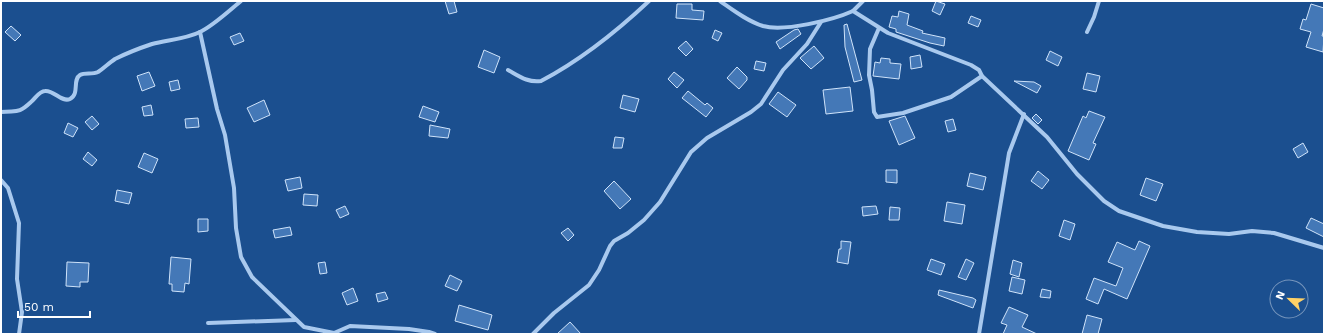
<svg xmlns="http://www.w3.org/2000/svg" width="1325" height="335" font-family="'Work Sans',sans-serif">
<rect width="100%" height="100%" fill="#1b4f8f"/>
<g fill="#4478b7" stroke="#cfe3fa">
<polygon points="445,1 454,1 457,12 449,14"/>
<polygon points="936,1 945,4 940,15 932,11"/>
<polygon points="677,4 692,4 692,10 704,11 703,20 676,18"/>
<polygon points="1311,4 1324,8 1324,29 1322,36 1324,36 1323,52 1306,47 1311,32 1300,29 1303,19 1306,20"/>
<polygon points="899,11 909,14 907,25 923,31 922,33 945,38 944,46 930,43 896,32 896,29 889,27 892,16 898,17"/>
<polygon points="971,16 981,20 978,27 968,23"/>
<polygon points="847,24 862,80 854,82 845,47 844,25"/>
<polygon points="11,26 21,35 15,41 5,32"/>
<polygon points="798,29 801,34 780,49 776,42 794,30"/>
<polygon points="715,30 722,33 718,41 712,38"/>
<polygon points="240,33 244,41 234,45 230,37"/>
<polygon points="686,41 693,49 686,56 678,48"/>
<polygon points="814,46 824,58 811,69 800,58"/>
<polygon points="484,50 500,57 494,73 478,67"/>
<polygon points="1050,51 1062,57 1058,66 1046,60"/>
<polygon points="920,55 922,67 911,69 910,57"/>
<polygon points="881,58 890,59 890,63 901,64 899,79 873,76 875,62 880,63"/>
<polygon points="756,61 766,63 764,71 754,69"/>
<polygon points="737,67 747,77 747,80 739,89 727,78"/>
<polygon points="149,72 155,86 142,91 137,76"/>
<polygon points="674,72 684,80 677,88 668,79"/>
<polygon points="1087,73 1100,76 1096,92 1083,89"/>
<polygon points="178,80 180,89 171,91 169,82"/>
<polygon points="1014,81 1034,82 1041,86 1037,93"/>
<polygon points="850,87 853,111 826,114 823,90"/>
<polygon points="688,91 705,105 707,103 713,108 706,117 682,98"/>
<polygon points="778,92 796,105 787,117 769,104"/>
<polygon points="623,95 639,99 635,112 620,108"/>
<polygon points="264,100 270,115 254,122 247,108"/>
<polygon points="151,105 153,115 144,116 142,107"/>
<polygon points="423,106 439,112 435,122 419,117"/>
<polygon points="1089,111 1105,117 1093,143 1096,144 1089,160 1068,151 1083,116 1086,118"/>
<polygon points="1036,114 1042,120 1038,124 1032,118"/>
<polygon points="92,116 99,124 92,130 85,122"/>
<polygon points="905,116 915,138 899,145 889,121"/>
<polygon points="198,118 199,127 186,128 185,119"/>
<polygon points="953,119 956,130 948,132 945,121"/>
<polygon points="68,123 78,128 73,137 64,133"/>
<polygon points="430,125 450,129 448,138 429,136"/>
<polygon points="615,137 624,138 622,148 613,148"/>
<polygon points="1303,143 1308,152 1298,158 1293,149"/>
<polygon points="88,152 97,160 92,166 83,159"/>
<polygon points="144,153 158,159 152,173 138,167"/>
<polygon points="886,170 897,170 897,183 886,182"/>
<polygon points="1038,171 1049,180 1042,189 1031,181"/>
<polygon points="970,173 986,177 983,190 967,186"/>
<polygon points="300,177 302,188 288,191 285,180"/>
<polygon points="1146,178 1163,184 1156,201 1140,195"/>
<polygon points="614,181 631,199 620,209 604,191"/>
<polygon points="117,190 132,193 129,204 115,201"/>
<polygon points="304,194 318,195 317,206 303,205"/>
<polygon points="947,202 965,205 962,224 944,221"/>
<polygon points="345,206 349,214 340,218 336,210"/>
<polygon points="876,206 878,214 863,216 862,207"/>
<polygon points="890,207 900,208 899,220 889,220"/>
<polygon points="1311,218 1324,224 1324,237 1306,228"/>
<polygon points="198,219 208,219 208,231 198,232"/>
<polygon points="1064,220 1075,224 1070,240 1059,236"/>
<polygon points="290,227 292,235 275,238 273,230"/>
<polygon points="568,228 574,235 568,241 561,233"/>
<polygon points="841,241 851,242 848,264 837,262 839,249 841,249"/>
<polygon points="1139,241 1150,246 1127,299 1104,289 1098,304 1086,299 1094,278 1116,286 1123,268 1108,262 1117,242 1135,250"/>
<polygon points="171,257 191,259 189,284 185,283 184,292 172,291 172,284 169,284"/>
<polygon points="931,259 945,264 941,275 927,270"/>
<polygon points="966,259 974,263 966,280 958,277"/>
<polygon points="1013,260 1022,263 1019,277 1010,274"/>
<polygon points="67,262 89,263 88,282 80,282 80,287 66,286"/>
<polygon points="325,262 327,273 320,274 318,263"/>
<polygon points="450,275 462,281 457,291 445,286"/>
<polygon points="1012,277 1025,280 1022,294 1009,291"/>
<polygon points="353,288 358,301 347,305 342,293"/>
<polygon points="1042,289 1051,291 1050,298 1040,297"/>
<polygon points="939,290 973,298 976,300 973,308 938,295"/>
<polygon points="385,292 388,299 378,302 376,294"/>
<polygon points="459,305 492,315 488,330 455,321"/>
<polygon points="1009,307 1028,315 1022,327 1037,334 1003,334 1007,325 1001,323"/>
<polygon points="1087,315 1102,319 1098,334 1082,334"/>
<polygon points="570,322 581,334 557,334"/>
</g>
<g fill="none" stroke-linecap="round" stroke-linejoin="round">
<g stroke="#a9c9ee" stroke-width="4">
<path d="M720 1C733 10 747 21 763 26 784 32 833 20 853 11L888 33 971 65 979 70 982 76 1047 137 1077 174 1104 201 1119 211 1163 226 1197 232 1229 234 1252 231 1274 233 1324 248"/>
<polyline points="853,11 863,1"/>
<polyline points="879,28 870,49 869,75 872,90 874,112 877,117 903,113 951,97 982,76"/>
<polyline points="200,32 217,109 225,135 234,188 236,228 241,257 252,277 304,327 334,333 350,326 409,329 429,332 435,334"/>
<polyline points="1087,32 1094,17 1099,1"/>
<path d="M508 70C519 76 528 83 541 81 581 60 616 32 649 1"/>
<path d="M1 112C17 110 17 115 31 102 35 99 39 91 45 91 54 90 62 103 70 99 80 94 72 80 80 75 85 72 92 75 98 72 104 68 109 63 115 59 127 53 140 48 152 44 167 40 186 39 200 32 213 26 230 10 241 1"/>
<polyline points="1,180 8,188 19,223 17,279 22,312 19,334"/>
<polyline points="208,323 296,320"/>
<polyline points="533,334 554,313 589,285 599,270 610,246 614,241 628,233 644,220 660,202 691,152 707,138 751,112 761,104 783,70 807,44 821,22"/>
<polyline points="979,334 1009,153 1024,114"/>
</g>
</g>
<rect width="1325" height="335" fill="none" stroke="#ffffff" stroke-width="4"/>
<g transform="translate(1289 299) rotate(293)"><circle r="19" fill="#1b4f8f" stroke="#7695bc"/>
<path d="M0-3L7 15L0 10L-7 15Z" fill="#ffd166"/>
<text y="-6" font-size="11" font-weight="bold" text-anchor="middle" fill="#ffffff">N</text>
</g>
<path d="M18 311v6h72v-6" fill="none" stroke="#ffffff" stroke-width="2"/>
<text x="24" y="311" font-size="12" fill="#ffffff" stroke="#1b4f8f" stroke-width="3" paint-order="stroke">50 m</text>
</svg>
